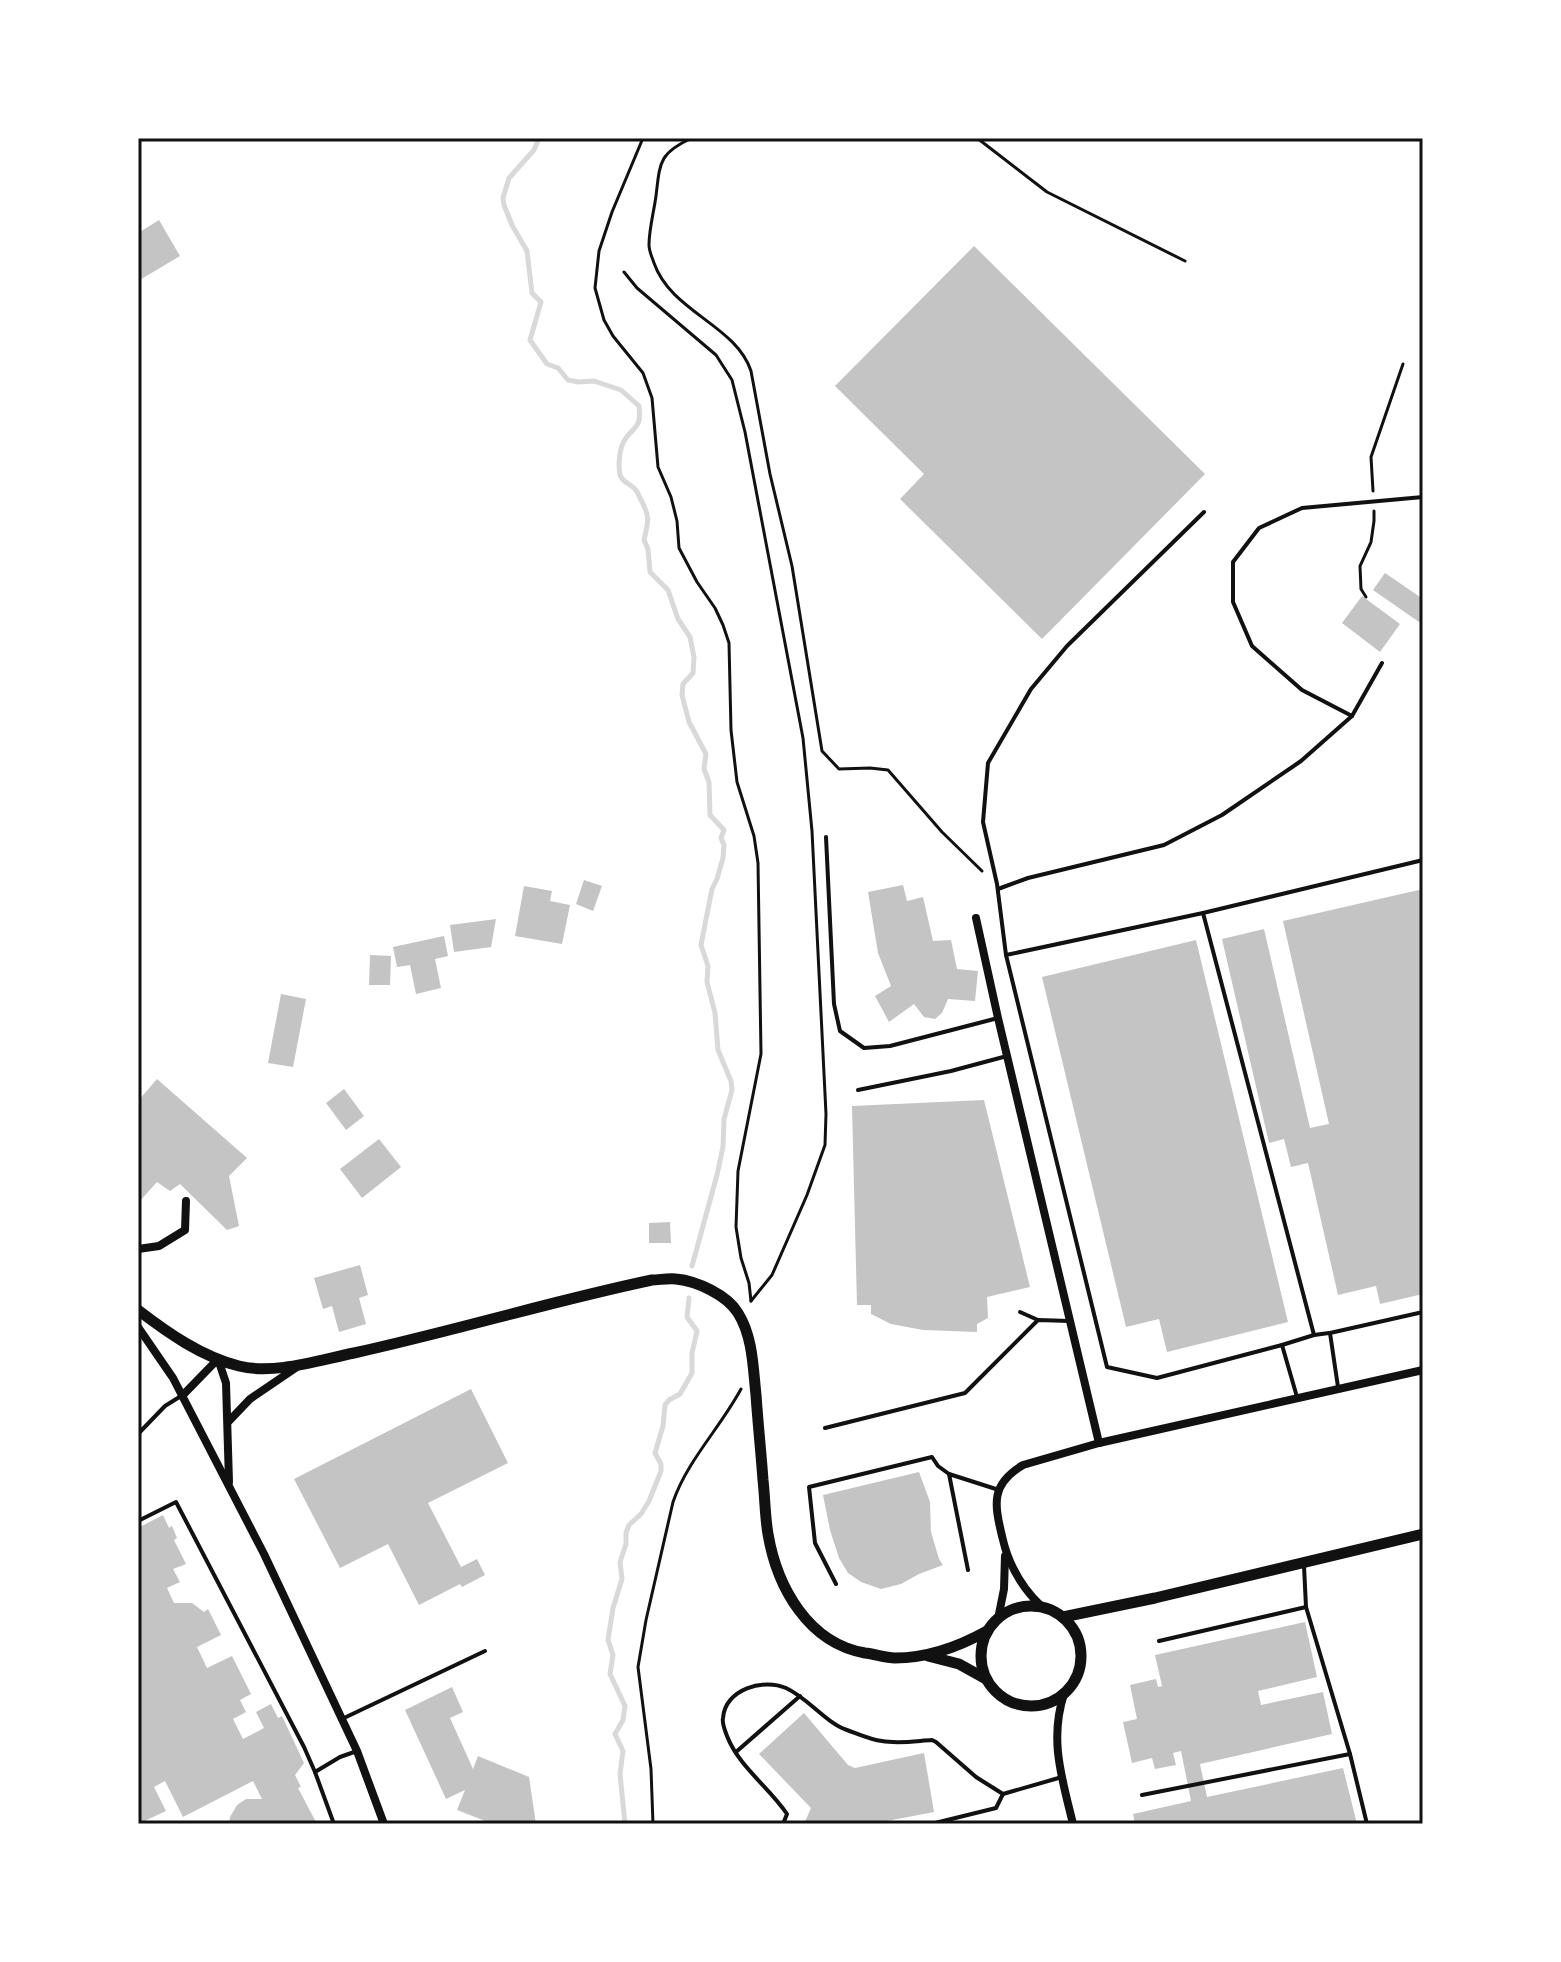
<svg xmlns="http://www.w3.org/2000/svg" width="1561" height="1962" font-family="'Fira Sans',sans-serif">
<rect width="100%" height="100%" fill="#fff"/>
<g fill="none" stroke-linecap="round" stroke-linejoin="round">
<g stroke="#d9d9d9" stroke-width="5">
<path d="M539 138 534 150 509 178 503 198 504 205 512 225 527 251 532 293 541 302 530 340 547 364 558 368 568 380 578 382 594 381 621 390 639 406C641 427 637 424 626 438 619 447 618 465 620 475 623 483 629 483 634 488 636 490 639 495 640 498 650 516 649 520 644 540L648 549 650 572 668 590 678 619 690 637 694 657 693 673 683 684 682 695 689 722 706 754 704 769 709 782 710 815 724 830 721 838 724 845 723 858 717 879 712 889 701 945 708 966 707 982 715 1013 718 1050 731 1081 732 1090 724 1119 723 1147 717 1175 692 1266"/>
<polyline points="625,1824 620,1774 623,1751 615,1734 623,1720 625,1706 610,1674 613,1655 608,1640 613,1608 622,1579 620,1562 626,1544 626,1533 629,1525 641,1514 649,1501 661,1471 661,1464 655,1453 663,1426 665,1405 669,1400 680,1394 692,1373 692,1353 697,1331 687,1317 689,1298"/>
</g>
</g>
<g fill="#c4c4c4">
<polygon points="159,220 180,256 138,281 138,233"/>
<polygon points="974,246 1205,474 1042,639 900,499 924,474 835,386"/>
<polygon points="1385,573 1423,599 1423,617 1419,622 1373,590"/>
<polygon points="1362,596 1400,624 1380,652 1342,623"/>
<polygon points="584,880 602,886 593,911 576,904"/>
<polygon points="903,885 907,901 923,897 933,941 951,940 957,969 978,971 975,1001 948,999 942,1013 935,1019 924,1017 914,1004 889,1022 875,996 891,986 878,953 868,892"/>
<polygon points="524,886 552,891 550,901 570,905 562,944 515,936"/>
<polygon points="1423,889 1423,1294 1380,1304 1376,1286 1338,1295 1308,1163 1291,1167 1284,1139 1269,1143 1222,939 1264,929 1310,1128 1329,1124 1283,921"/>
<polygon points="496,919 491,947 454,952 450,925"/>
<polygon points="444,936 448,956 435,959 441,988 416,994 410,965 397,967 393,947"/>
<polygon points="1196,940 1288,1322 1167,1352 1159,1319 1126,1327 1042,977"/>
<polygon points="370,955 391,956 390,985 369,985"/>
<polygon points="281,994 306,999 293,1067 268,1063"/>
<polygon points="157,1079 247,1158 229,1176 239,1226 227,1230 180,1184 170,1191 157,1182 138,1203 138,1101"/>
<polygon points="344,1089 364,1116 346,1130 326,1103"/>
<polygon points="984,1100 1030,1287 987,1297 988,1318 977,1324 977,1332 923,1330 891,1324 871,1314 871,1305 857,1305 852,1106"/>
<polygon points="379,1139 401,1167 362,1198 340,1169"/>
<polygon points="670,1222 671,1243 649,1243 649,1223"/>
<polygon points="360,1265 368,1295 359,1298 366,1324 339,1332 332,1306 323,1309 314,1278"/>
<polygon points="471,1389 508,1463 428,1503 461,1567 477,1559 485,1575 462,1587 460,1584 419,1605 388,1544 340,1568 294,1479"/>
<polygon points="919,1472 930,1502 931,1532 939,1559 943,1565 919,1574 901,1584 881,1589 861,1582 848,1573 839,1558 830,1530 823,1495"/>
<polygon points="163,1515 169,1528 172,1526 177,1538 174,1540 186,1564 173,1569 180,1582 167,1588 174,1603 192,1603 204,1612 208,1609 221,1635 197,1647 207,1668 232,1656 251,1694 240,1700 246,1712 233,1719 243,1739 264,1728 256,1712 271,1704 278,1718 282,1716 304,1763 295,1775 301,1787 298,1788 317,1824 229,1824 230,1817 237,1805 246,1799 262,1799 253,1781 183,1817 165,1781 154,1787 166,1811 138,1824 138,1528"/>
<polygon points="1305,1622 1317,1677 1258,1691 1261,1705 1323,1692 1332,1734 1200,1764 1207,1797 1343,1768 1357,1824 1135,1824 1133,1814 1191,1801 1181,1751 1173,1753 1176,1765 1155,1769 1152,1758 1132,1763 1123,1722 1137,1719 1130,1685 1156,1679 1158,1687 1162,1686 1155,1655"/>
<polygon points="452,1687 463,1712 450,1718 473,1769 478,1756 529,1777 536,1824 493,1824 457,1810 465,1790 446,1799 405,1710"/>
<polygon points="804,1713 848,1765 855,1768 924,1753 934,1812 871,1824 804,1824 811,1808 759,1754"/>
</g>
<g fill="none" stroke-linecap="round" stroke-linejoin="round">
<g stroke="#111" stroke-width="3">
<polyline points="643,138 612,212 599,251 595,288 604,320 613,336 643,373 652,398 658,467 671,497 677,521 679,548 697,582 715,608 723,625 729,643 731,730 737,782 754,836 758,863 761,1054 738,1171 736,1227 741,1258 749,1283 751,1301"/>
<path d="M692 138C659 153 660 162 656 196 654 211 649 229 649 245 649 251 652 257 654 263 671 312 736 325 751 371L770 474 792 566 822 751 839 769 870 768 888 770 942 832 982 871"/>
<polyline points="977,138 1047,192 1185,261"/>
<polyline points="624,272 637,288 716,355 732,380 745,432 803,738 812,831 826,1114 825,1145 807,1195 772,1275 751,1301"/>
<polyline points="1373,491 1371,457 1403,364"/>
<polyline points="1366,597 1361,589 1360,566 1371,542 1374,521 1374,511"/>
<path d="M653 1824 651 1769 638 1667 646 1620 673 1502C687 1461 720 1428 741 1389"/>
</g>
<g stroke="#111" stroke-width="4">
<polyline points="1352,716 1302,690 1252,646 1233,602 1233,562 1259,528 1302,508 1423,497"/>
<polyline points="826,837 834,1004 840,1031 864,1048 890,1046 998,1018"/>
<polyline points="998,889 1028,878 1164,845 1222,815 1301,761 1352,716 1382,663"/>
<polyline points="1203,913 1314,1335"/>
<polyline points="1006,955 997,884 983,822 988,763 1031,689 1067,646 1204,512"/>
<polyline points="858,1090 951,1071 1007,1056"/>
<polyline points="1020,1312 1038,1320"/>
<polyline points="1282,1345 1314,1335 1329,1333"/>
<polyline points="1338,1387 1330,1333 1423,1312"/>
<polyline points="1297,1397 1282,1345 1157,1378 1107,1367 1006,955 1203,913 1423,860"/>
<polyline points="825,1428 965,1393 1038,1320 1069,1321"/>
<polyline points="138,1434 165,1406 181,1396"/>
<polyline points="138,1521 176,1502 304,1747 315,1772 340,1757 357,1751"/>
<polyline points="1304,1566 1306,1607"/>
<polyline points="968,1570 949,1474 999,1490"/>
<polyline points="836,1584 815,1543 809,1487 932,1457 938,1466 949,1474"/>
<polyline points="1159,1641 1306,1607 1350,1754 1367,1824"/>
<polyline points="344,1718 485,1651"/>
<polyline points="736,1752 800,1696"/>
<polyline points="315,1772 334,1824"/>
<polyline points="1142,1795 1350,1754"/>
<path d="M783 1824 787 1814C769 1787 739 1767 727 1736 725 1731 722 1722 723 1718 725 1689 764 1678 786 1688 808 1698 826 1723 847 1730 858 1734 871 1740 882 1741 898 1744 916 1741 932 1740L936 1742 976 1777 1003 1794"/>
<polyline points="931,1824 996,1808 1003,1794 1062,1777"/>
</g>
<g stroke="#111" stroke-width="8">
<polyline points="976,918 998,1018 1099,1443"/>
<polyline points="138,1249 159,1246 185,1230 186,1201"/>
<polyline points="138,1327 173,1378 264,1554 357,1751 384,1824"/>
<polyline points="182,1396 218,1359 226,1383 229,1482"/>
<polyline points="229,1421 250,1399 297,1367"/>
<path d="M1042 1607C1021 1587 1008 1564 1002 1536 994 1503 991 1484 1023 1465L1099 1443 1423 1370"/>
<polyline points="998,1619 1004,1589 1005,1556"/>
<path d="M1064 1694C1049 1740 1062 1778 1073 1824"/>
</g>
<g stroke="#111" stroke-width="11">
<path d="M138 1310C168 1333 202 1357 239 1366 274 1375 319 1360 354 1353 454 1331 552 1301 652 1280 659 1280 668 1278 676 1279 697 1281 727 1295 738 1313 753 1337 753 1368 756 1395 758 1424 761 1452 763 1480 765 1498 765 1517 768 1534 777 1587 808 1643 865 1653 875 1654 885 1658 895 1658 927 1658 960 1646 987 1631"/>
<circle cx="1031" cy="1656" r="50"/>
<polyline points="1063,1617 1155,1598 1423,1534"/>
<polyline points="928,1656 959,1664 986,1679"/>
</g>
</g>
<rect width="1561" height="1962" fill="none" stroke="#ffffff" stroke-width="280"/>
<rect x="140" y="140" width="1281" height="1682" fill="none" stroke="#111" stroke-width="3"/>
</svg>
